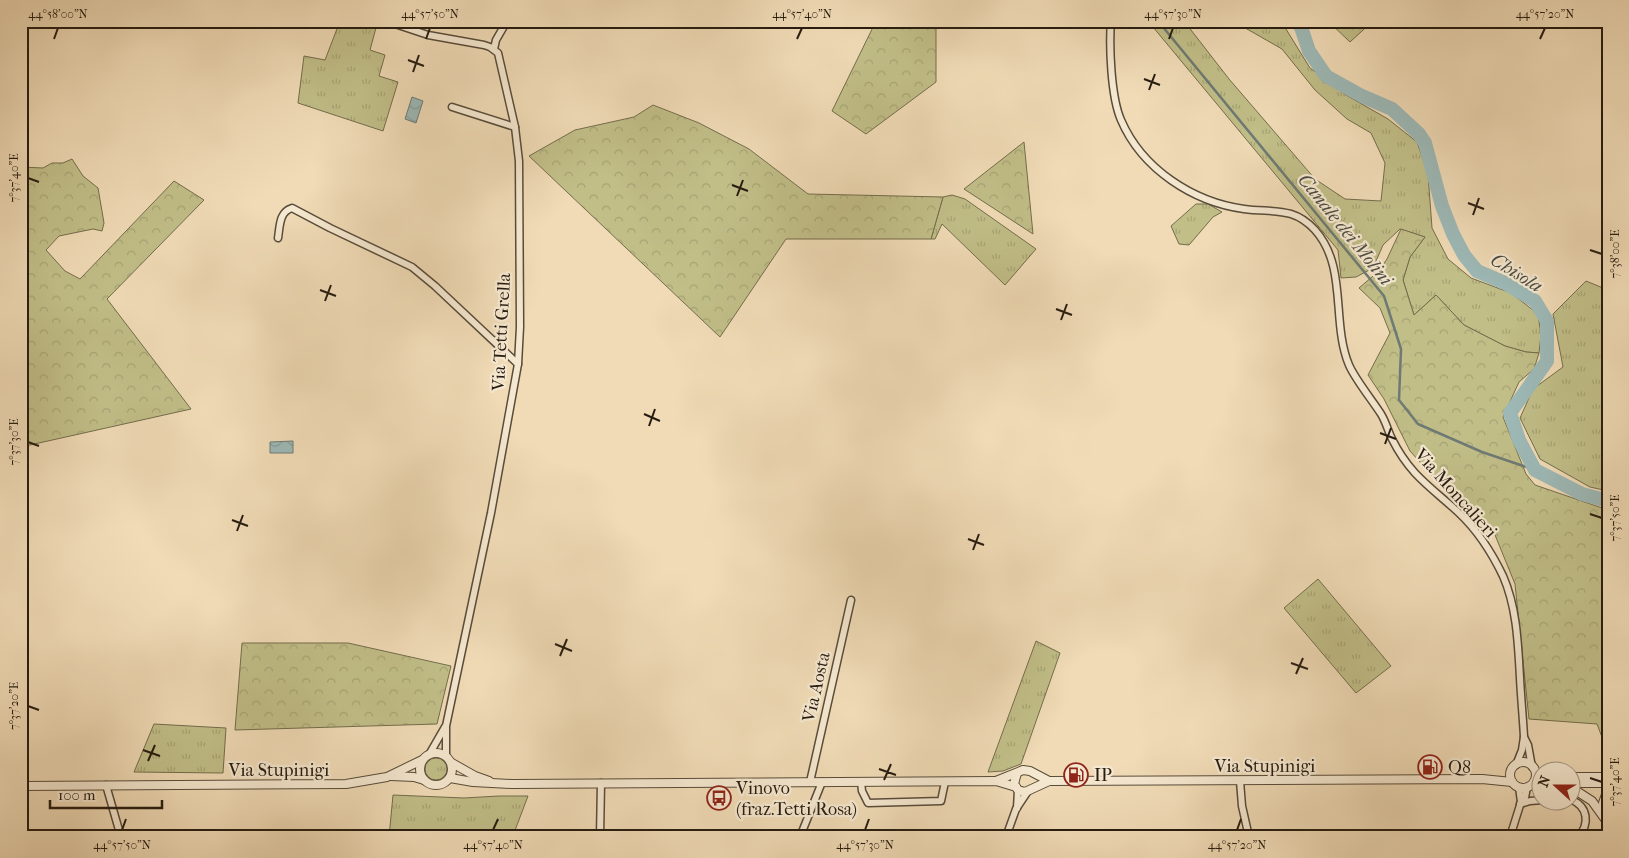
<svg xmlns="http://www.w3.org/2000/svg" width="1629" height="858" font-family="'IM FELL French Canon',serif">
<defs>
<pattern id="grass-tufts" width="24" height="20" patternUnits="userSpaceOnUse" patternTransform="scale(1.25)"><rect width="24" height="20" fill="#c1be88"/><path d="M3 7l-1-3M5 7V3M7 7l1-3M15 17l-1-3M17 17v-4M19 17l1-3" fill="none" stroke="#a6a374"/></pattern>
<pattern id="forest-crowns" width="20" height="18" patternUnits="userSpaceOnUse" patternTransform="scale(1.25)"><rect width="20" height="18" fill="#c1be88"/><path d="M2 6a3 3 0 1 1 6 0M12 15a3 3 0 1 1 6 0" fill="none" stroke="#a6a374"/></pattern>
<pattern id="water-waves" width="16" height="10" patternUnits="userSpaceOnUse" patternTransform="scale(1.25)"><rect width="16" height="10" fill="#9db9b7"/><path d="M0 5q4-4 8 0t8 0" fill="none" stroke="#879e9c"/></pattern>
</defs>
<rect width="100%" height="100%" fill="#f0dbb6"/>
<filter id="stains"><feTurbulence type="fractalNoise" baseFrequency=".004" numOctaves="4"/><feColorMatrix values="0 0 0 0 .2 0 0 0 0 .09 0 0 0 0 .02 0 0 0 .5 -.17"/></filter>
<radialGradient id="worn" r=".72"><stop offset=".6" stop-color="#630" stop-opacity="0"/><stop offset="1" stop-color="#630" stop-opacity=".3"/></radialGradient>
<g fill="url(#grass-tufts)" stroke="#746d4c">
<polygon points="340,21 368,21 377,24 370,50 385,55 379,76 398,82 383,131 298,103 304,56 325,60"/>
<polygon points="1148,21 1184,21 1229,79 1315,179 1345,199 1381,201 1385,163 1371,133 1347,119 1315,90 1282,49 1233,21 1281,21 1310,68 1346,95 1388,119 1417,142 1428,174 1432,228 1448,259 1471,278 1511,293 1538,314 1541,335 1539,353 1526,352 1505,346 1464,325 1436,295 1414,315 1403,280 1410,257 1425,237 1400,229 1383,245 1373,268 1356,277 1341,278 1338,250"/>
<polygon points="952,195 965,199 1036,249 1005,285 942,224 935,239 931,239 943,197"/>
<polygon points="1196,204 1208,204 1222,212 1213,217 1189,245 1179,244 1171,226"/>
<polygon points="1586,281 1608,290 1608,491 1590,487 1540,459 1520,418 1533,389 1563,367 1553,314"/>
<polygon points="1318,579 1391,666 1356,693 1284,608"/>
<polygon points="1036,641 1060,653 1021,764 1003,771 988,772"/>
<polygon points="154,724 226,728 223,773 134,772"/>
<circle cx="436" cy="769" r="11"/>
<polygon points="393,795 464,798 499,796 528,796 514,833 524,837 389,837"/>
</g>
<g fill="url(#forest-crowns)" stroke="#746d4c">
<polygon points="876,21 936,21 936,82 866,134 832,111"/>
<polygon points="1328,21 1373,21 1350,42"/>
<polygon points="653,105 699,123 749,149 808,194 943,197 931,239 786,239 720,337 529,156 575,130 634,117"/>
<polygon points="1024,142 1033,234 964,189"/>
<polygon points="72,159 83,176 98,188 104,223 102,231 93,229 59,236 46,250 65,271 80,279 174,181 204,200 107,299 191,409 21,447 21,167 43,168 52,163 63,163"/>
<polygon points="1401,229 1425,237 1410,257 1403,280 1414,315 1436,295 1464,325 1505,346 1526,352 1539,353 1534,369 1519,382 1503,417 1526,474 1535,485 1608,510 1608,753 1597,724 1529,719 1515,584 1493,530 1439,483 1410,451 1384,399 1368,375 1390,333 1380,308 1359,288 1379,271 1387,259"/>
<polygon points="242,643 348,643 451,666 437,724 235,730"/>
</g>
<g fill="url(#water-waves)" stroke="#6e7a74">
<polygon points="412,97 423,101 416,123 405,119"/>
<polygon points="293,441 293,453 270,453 270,442"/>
</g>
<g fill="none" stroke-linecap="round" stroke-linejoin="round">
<polyline stroke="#6e7a74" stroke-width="2.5" points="1158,21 1384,296 1401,349 1399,400 1418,424 1482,452 1535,470"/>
<polyline stroke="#9db9b7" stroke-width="14" points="1296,21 1301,27 1309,51 1326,76 1362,96 1392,109 1419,134 1425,143 1442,206 1453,234 1464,255 1477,271 1505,283 1535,301 1547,321 1547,361 1510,413 1519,440 1535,470 1582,494 1608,501"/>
<g stroke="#594c3a" stroke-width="9">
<g id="minor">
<polyline points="386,21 428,35 484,45 490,47 498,53 515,127 519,161 520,327 518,364 491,513 446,726 446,755"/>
<path d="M1111 21C1109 47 1111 97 1121 120 1142 169 1193 202 1244 209 1273 213 1293 206 1315 230 1348 267 1331 322 1349 365 1355 379 1372 400 1381 414 1386 422 1388 431 1392 439 1398 451 1406 463 1415 473 1428 487 1444 499 1459 513 1477 530 1492 553 1503 576 1517 608 1518 644 1520 678 1521 698 1523 718 1524 737L1522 750 1516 765"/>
<polyline points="494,49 496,40 507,21"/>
<polyline points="452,107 515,127"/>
<path d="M278 238C280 226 279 212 292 208L330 228 412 267 435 286 518 364"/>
<polyline points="1524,737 1528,745 1532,767"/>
<polyline points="430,753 445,727"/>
<polyline points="1240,781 1242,806 1249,837"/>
<polyline points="810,782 851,600"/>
<polyline points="861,782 862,791 868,803 941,801 945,782"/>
<polyline points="106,785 121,837"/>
<polyline points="1519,787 1521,802"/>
<path d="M1572 800C1588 807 1590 824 1578 837"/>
<polyline points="1520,804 1530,801 1543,800"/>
<polyline points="1017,808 1018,790"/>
<polyline points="600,837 601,783"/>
<polyline points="800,837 822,782"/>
<polyline points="1006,837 1016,809 1028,791"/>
<polyline points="1510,837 1521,802 1525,798 1527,787"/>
</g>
</g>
<g stroke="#594c3a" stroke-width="10">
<g id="tertiary">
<circle cx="436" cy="769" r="16"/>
<circle cx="1523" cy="775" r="13"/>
<polyline points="452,763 475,776 489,781"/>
<polyline points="1017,773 1014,784 1018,790 1025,792 1049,781 1482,779 1512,782"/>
<polyline points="391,776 414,777 424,780"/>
<polyline points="1572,777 1608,777"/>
<polyline points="450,778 473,782 512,784 996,781 1016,787"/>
<polyline points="996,781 1023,770 1030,771 1049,781"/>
<polyline points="1572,783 1608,783"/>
<polyline points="21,786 346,784 387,777 422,760"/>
<polyline points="1572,788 1592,801 1605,819"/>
<polyline points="1608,789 1603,803 1608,831"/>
</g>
</g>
<use href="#minor" stroke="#f5e8d0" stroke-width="6"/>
<use href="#tertiary" stroke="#f5e8d0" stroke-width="8"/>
</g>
<path fill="none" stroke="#271c10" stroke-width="2" d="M54 39 58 28M426 39 430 28M797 39 802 28M1169 39 1173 28M1540 39 1545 28M408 60 424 66M413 72 419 55M1144 79 1160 85M1149 90 1155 74M28 178 39 182M732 185 748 191M737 196 743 180M1468 203 1484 209M1473 215 1479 198M1590 250 1602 254M320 290 336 296M325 301 331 285M1056 309 1072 315M1061 320 1067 304M644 414 660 421M649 426 655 409M1380 433 1396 439M28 442 39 446M1385 444 1391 428M1590 514 1602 518M232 520 248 526M237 531 243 515M968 539 984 545M973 550 979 534M555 644 572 651M560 656 567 639M1291 663 1308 669M1296 674 1303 658M28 706 39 710M143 750 160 756M148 761 155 745M879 769 896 775M1590 778 1602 782M884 780 891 764M122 830 126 819M493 830 498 819M865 830 869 819M1237 830 1241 819"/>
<defs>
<g id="fuel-ring" transform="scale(1.25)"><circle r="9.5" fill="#f5e8d0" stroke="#8f2418" stroke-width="1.5"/><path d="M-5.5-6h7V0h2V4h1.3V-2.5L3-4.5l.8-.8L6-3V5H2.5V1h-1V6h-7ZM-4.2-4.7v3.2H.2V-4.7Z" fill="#8f2418"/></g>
<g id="bus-ring" transform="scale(1.25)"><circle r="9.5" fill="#f5e8d0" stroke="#8f2418" stroke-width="1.5"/><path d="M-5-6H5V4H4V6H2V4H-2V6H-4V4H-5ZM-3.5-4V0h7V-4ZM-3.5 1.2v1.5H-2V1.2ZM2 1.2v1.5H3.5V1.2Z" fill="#8f2418"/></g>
</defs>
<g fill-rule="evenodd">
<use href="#fuel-ring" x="1430" y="767"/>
<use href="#fuel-ring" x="1076" y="775"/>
<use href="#bus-ring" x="719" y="798"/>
</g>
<g text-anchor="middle" stroke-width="4.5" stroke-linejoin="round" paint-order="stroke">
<g font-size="18" fill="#271c10" stroke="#f5e8d0">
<text transform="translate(501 332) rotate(-87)" y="6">Via Tetti Grella</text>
<text transform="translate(1456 493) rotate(48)" y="6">Via Moncalieri</text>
<text transform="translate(816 687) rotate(-77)" y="6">Via Aosta</text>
<text x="1265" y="772">Via Stupinigi</text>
<text x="279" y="776">Via Stupinigi</text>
</g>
<g font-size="18" fill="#271c10" stroke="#f5e8d0" text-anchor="start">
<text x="1448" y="773">Q8</text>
<text x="1094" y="781">IP</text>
<text x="736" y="794">Vinovo<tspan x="736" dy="21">(fraz.Tetti Rosa)</tspan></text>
</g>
<g font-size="19" font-style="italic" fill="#4a4b42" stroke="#f5e8d0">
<text transform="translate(1346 229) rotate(51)" y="7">Canale dei Molini</text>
<text transform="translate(1517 272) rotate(32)" y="7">Chisola</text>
</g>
</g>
<rect width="1629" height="858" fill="none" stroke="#f0dbb6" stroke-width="55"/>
<g transform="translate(1556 786) rotate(291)"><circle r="24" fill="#f5e8d0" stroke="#a39683"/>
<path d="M0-4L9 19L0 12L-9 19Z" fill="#8f2418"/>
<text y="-8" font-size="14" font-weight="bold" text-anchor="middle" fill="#271c10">N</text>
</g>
<path d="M50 800v8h112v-8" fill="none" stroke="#271c10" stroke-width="2.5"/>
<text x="58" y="800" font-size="15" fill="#271c10" stroke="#f5e8d0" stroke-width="4" paint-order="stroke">100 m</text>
<rect x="28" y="28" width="1574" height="802" fill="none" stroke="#271c10" stroke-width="2"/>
<g font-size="12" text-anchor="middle" fill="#271c10">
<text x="58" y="18">44°58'00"N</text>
<text x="430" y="18">44°57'50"N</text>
<text x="802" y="18">44°57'40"N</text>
<text x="1173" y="18">44°57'30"N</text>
<text x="1545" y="18">44°57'20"N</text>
<text transform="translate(14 178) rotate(-90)" y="4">7°37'40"E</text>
<text transform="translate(1615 254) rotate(-90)" y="4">7°38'00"E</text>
<text transform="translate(14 442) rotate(-90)" y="4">7°37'30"E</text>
<text transform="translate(1615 518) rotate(-90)" y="4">7°37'50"E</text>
<text transform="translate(14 706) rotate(-90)" y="4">7°37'20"E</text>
<text transform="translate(1615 782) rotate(-90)" y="4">7°37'40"E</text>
<text x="122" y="849">44°57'50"N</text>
<text x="493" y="849">44°57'40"N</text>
<text x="865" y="849">44°57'30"N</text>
<text x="1237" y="849">44°57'20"N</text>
</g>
<rect width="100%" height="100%" filter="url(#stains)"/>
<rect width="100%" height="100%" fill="url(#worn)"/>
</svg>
